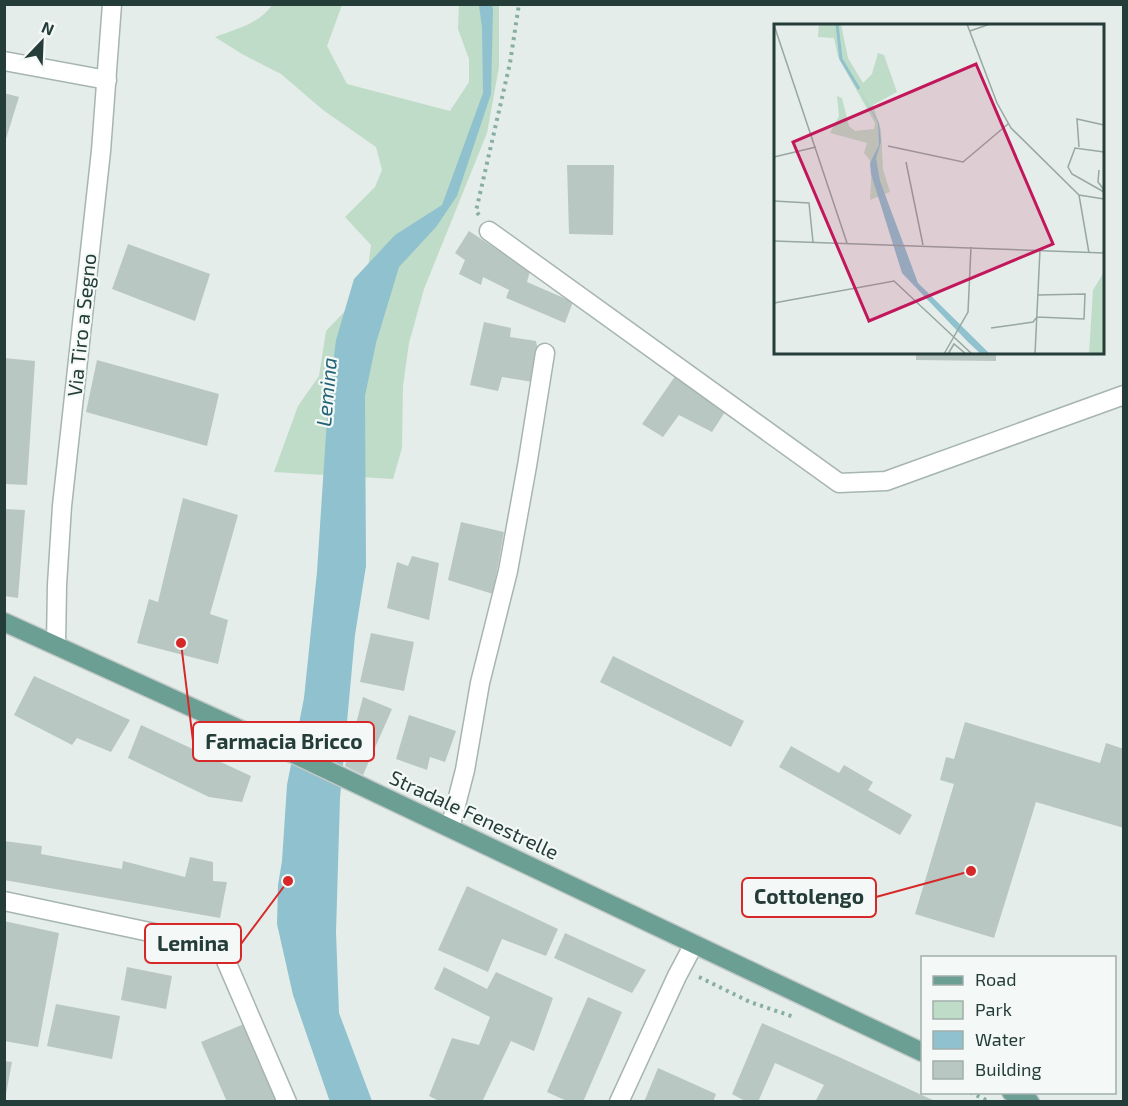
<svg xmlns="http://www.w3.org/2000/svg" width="1128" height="1106" font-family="'Exo 2',sans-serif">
<rect width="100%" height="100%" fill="#e4ede9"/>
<path fill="#bfdcc8" d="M272 5H342L327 46 347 84 450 111 469 82V59L458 29 459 5H499V67L487 133 424 289 409 343 403 386 402 448 393 479 274 472 298 406 319 376 326 331 346 310 366 284 371 245 345 217 375 187 382 170 376 147 323 110 281 74 242 54 215 37C236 29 259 24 272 5Z"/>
<polygon fill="#90c1ce" points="479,5 492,5 493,9 491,94 457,196 436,227 399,267 376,343 365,396 366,566 355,635 340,798 336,932 339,1013 372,1101 330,1102 293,995 277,924 278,885 282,861 287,785 304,698 317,572 328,403 336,340 354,279 395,235 442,205 483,93 482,28"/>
<g fill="#b9c7c2">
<polygon points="4,93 19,97 5,142 4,142"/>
<polygon points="567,165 614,165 613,235 569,234"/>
<polygon points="469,231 530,271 527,282 573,302 565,323 506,298 509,290 483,277 481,285 459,274 465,260 455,253"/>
<polygon points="128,244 210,274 195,321 112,289"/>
<polygon points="484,322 511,328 510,337 536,341 539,356 533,382 502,377 498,391 470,385"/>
<polygon points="916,352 996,352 996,361 916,360"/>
<polygon points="4,358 35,361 27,485 4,484"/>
<polygon points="97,360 219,394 207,446 86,412"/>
<polygon points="676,375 725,412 712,432 679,415 663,437 642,424"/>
<polygon points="183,498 238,515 210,614 228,620 218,664 137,643 149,599 158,602"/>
<polygon points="4,509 25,510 18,598 4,596"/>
<polygon points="461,522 504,532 493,594 448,580"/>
<polygon points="412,556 439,563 429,620 387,608 397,562 408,566"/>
<polygon points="371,633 414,642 404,691 360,682"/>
<polygon points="613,656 744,721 731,747 600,682"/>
<polygon points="34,676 130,720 111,752 77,738 72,745 14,715"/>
<polygon points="363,697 392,709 363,775 345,766"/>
<polygon points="409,715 456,731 445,762 430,757 427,770 396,759"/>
<polygon points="965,722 1100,763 1106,743 1124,749 1124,828 1036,802 994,938 915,914 954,784 940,780 946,757 954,759"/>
<polygon points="141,725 251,776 242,802 209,797 128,758"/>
<polygon points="791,746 839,773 844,765 873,782 868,790 912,815 900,835 779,767"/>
<polygon points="4,841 42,846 41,854 122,869 123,861 185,877 190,857 213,862 213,881 227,882 220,918 4,880"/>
<polygon points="467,886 558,929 546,956 502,939 488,972 438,950"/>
<polygon points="4,921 59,933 38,1047 4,1041"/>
<polygon points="565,933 646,970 632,993 554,958"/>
<polygon points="127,967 172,976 166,1009 121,1000"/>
<polygon points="444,967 487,989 496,972 553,998 534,1051 511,1041 482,1102 441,1102 429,1096 452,1038 479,1045 490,1017 434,989"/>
<polygon points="588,997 622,1012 583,1102 569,1102 547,1092"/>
<polygon points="56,1004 120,1016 112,1059 47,1046"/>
<polygon points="762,1023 839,1057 937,1102 815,1102 824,1085 775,1063 758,1102 747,1102 732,1094"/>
<polygon points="244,1024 278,1102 227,1102 201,1042"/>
<polygon points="4,1061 12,1062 6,1094 4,1094"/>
<polygon points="658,1068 716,1094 713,1102 644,1102"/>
</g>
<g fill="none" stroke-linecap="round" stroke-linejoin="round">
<g stroke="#a7b5b0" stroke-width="21">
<g id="minor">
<polyline points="4,61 107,80"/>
<polyline points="489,231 839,483 886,481 1124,395"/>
<polyline points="56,645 57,585 62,506 101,151 112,4"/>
<polyline points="450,828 465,770 480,683 508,571 527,466 545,353"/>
<polyline points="4,901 220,947 287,1102"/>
<polyline points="619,1102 677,976 694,944"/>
</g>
</g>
<g stroke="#c2c9c7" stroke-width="21">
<g id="major">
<polyline points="4,622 279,747 835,1011 922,1052"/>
<polyline points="1011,1092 1030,1102"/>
</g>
</g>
<g stroke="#87aea3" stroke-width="4" stroke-dasharray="3 4.5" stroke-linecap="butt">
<polyline points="479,215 476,211 510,63 519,4"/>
<polyline points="699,977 750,1002 794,1017"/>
<polyline points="970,1092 990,1102"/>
</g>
<use href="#minor" stroke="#fff" stroke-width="18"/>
<use href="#major" stroke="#6c9f94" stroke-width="18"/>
</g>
<g text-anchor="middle" stroke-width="4.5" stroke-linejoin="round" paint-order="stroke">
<g font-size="20" fill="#243d38" stroke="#f4f9f7">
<text transform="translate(82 325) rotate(-84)" y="7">Via Tiro a Segno</text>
<text transform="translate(474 815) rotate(25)" y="7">Stradale Fenestrelle</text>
</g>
<g font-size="21" font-style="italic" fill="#226476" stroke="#f4f9f7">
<text transform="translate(327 392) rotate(-85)" y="7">Lemina</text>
</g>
</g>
<g transform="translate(774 24)">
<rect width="330" height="330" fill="#e4ede9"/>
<path d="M45 0H67L74 34 89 59 98 50 104 29 110 31 123 68 99 81 107 106 109 145 116 168 96 176 98 139 90 129 93 119 56 109 65 92 63 72 68 74 75 102 81 107 100 105 101 99 64 33 60 14 44 13ZM330 248V330H315L319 266Z" fill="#bfdcc8"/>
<path d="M85 65 105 99 107 118 102 134 106 157 144 259 216 330H207L194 318 128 249 97 150 96 139 105 121 104 99Z" fill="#90c1ce"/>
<path fill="none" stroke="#90c1ce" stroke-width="3" d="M63 0 67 35 85 65"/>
<path fill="none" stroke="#97a7a2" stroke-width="1.5" d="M193 0 223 79 237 104 305 171 330 175M0 1 73 219M196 7 216 0M114 122 189 138 234 100M305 123 303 95 330 101M330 128 301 124 294 143 298 150 330 168M0 133 42 123M132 138 149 221M325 146 324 158 330 166M305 171 315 229M0 177 35 179 39 218M0 217 330 229M0 279 120 257 198 330M217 304 259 298 263 293 310 295 311 270 264 271M170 330 194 288 197 223M174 330 180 320 192 330M261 330 266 226"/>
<path fill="#c2185b" fill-opacity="0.15" stroke="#c2185b" stroke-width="3" d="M202 40 279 220 95 297 19 118Z"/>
<rect width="330" height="330" fill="none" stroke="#243d38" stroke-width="3"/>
</g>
<path fill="none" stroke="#d62828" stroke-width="2" d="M181 643L193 741M971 871L876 897M288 881L241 944"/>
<g fill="#d62828" stroke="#f4f9f7" stroke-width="2">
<circle cx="181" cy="643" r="6"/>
<circle cx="971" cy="871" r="6"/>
<circle cx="288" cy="881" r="6"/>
</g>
<g fill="#f4f9f7" stroke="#d62828" stroke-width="2">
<rect x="193" y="722" width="181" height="39" rx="6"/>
<rect x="742" y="878" width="134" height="39" rx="6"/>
<rect x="145" y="924" width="96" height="39" rx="6"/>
</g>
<g font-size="21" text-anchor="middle" font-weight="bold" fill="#243d38">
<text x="284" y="749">Farmacia Bricco</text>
<text x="809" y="904">Cottolengo</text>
<text x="193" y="951">Lemina</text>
</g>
<rect width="1128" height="1106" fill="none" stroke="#243d38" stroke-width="12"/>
<rect x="921" y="956" width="195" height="138" fill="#f4f9f7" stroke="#a1aeab" stroke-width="1.5"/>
<rect x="933" y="976" width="30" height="9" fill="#6c9f94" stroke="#a1aeab" stroke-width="1.5"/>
<text x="975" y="986" font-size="18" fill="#243d38">Road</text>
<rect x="933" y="1001" width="30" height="18" fill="#bfdcc8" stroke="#a1aeab" stroke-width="1.5"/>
<text x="975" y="1016" font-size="18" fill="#243d38">Park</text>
<rect x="933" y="1031" width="30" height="18" fill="#90c1ce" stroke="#a1aeab" stroke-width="1.5"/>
<text x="975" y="1046" font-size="18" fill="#243d38">Water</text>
<rect x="933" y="1061" width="30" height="18" fill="#b9c7c2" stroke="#a1aeab" stroke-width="1.5"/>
<text x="975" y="1076" font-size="18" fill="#243d38">Building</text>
<g transform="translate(42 42) rotate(23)" stroke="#f4f9f7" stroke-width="4.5" paint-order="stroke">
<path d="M0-4.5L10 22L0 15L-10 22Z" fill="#243d38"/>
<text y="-9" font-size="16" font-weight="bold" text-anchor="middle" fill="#243d38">N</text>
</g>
</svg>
